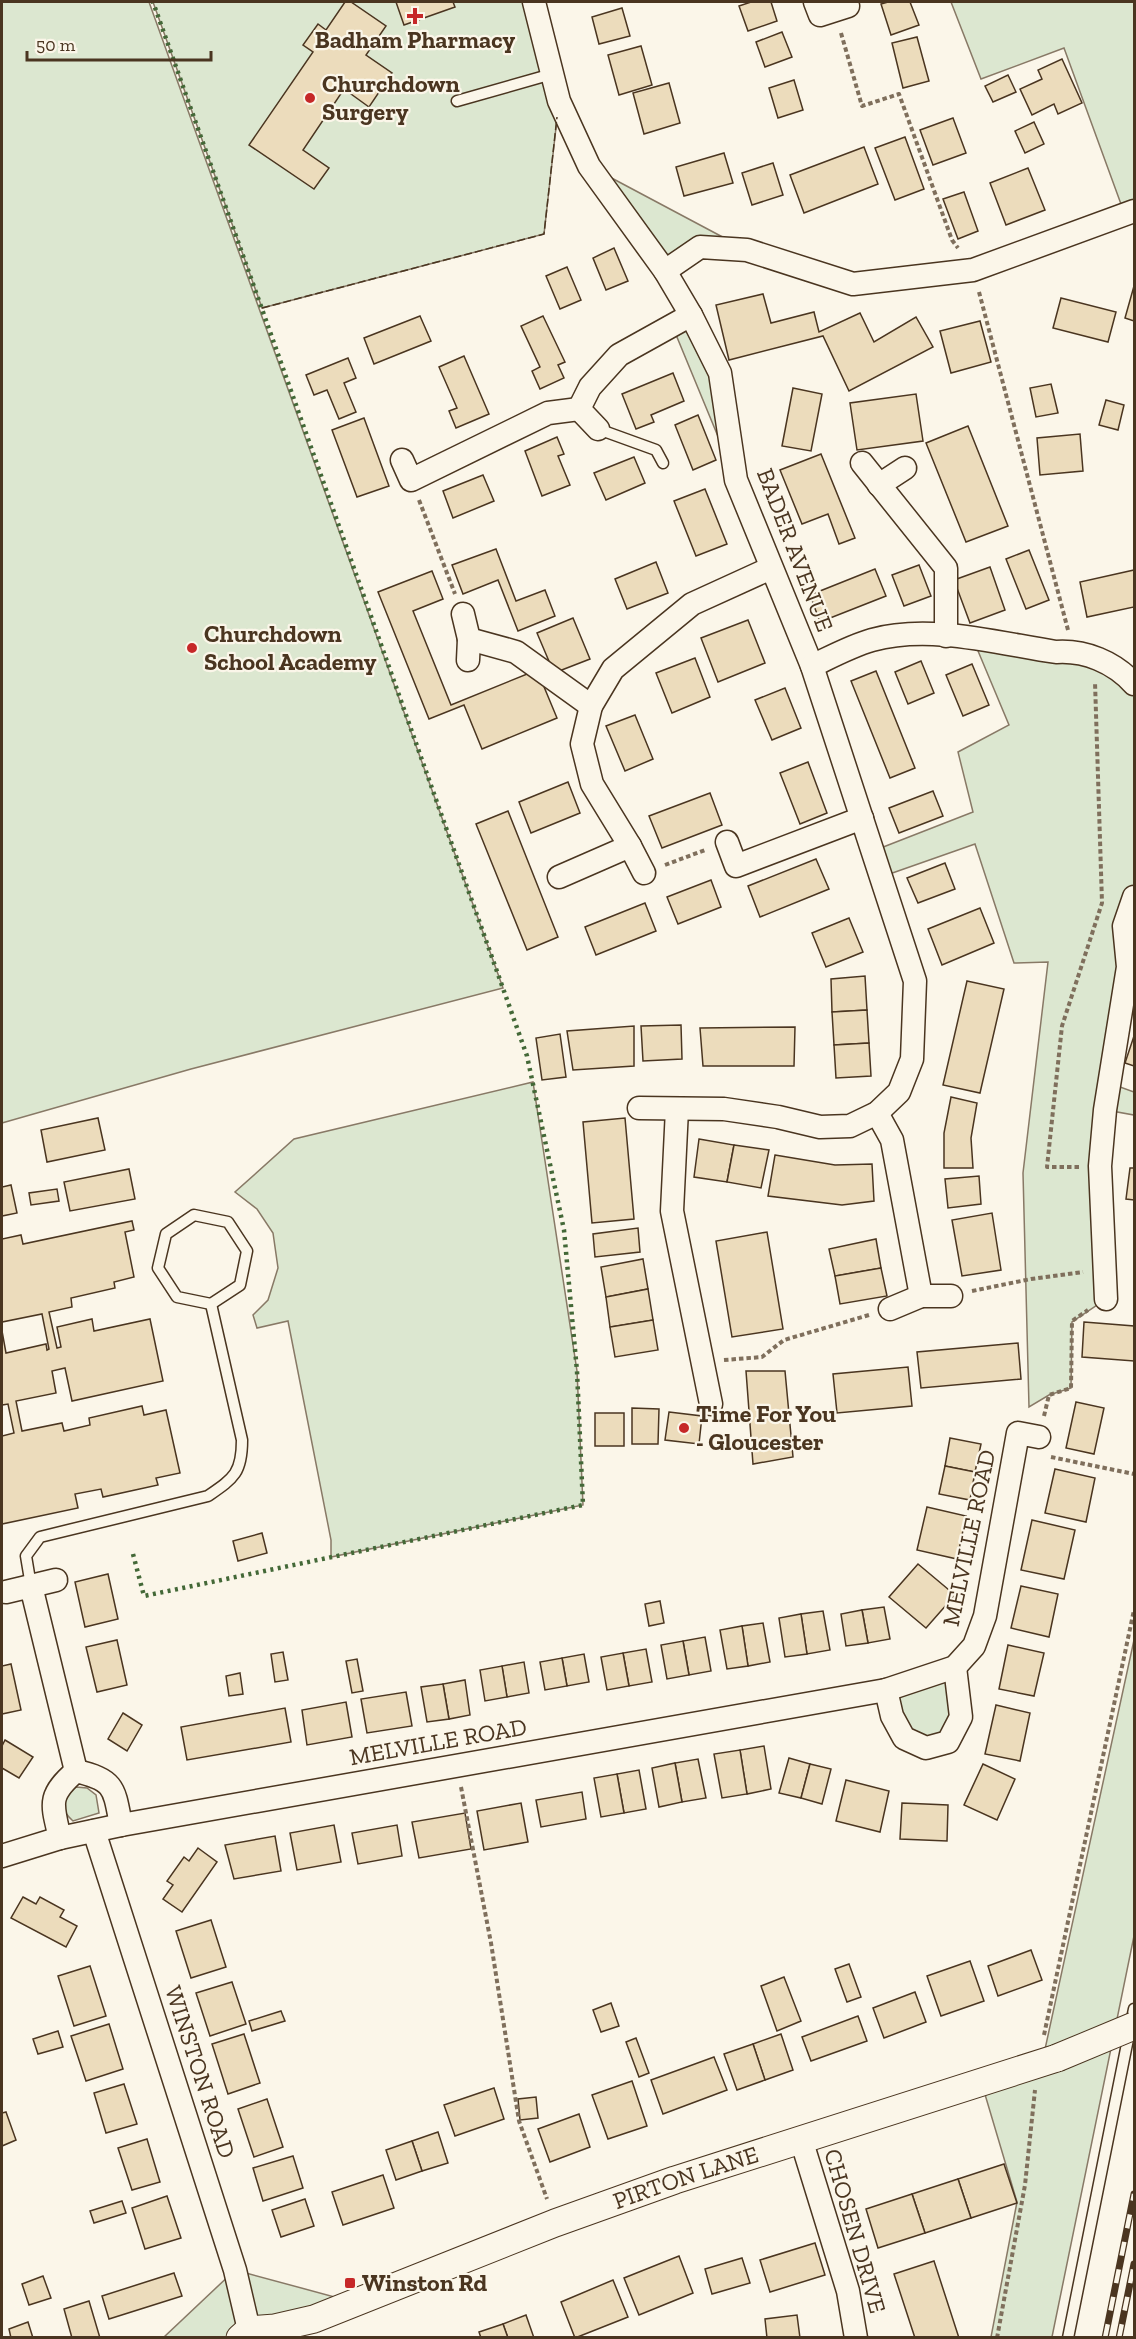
<svg xmlns="http://www.w3.org/2000/svg" width="1136" height="2339" font-family="'Zilla Slab',serif">
<rect width="100%" height="100%" fill="#fbf6e9"/>
<g fill="#dce7d0" stroke="#887966" stroke-width="1.5">
<polygon points="2,2 149,2 503,988 191,1069 2,1123"/>
<polygon points="153,2 534,2 559,101 544,234 262,308"/>
<polygon points="951,2 1134,2 1134,211 1125,215 1064,48 981,79"/>
<polygon points="589,166 747,250 700,247 665,271"/>
<polygon points="691,315 720,373 736,480 672,325"/>
<polygon points="973,639 1055,652 1134,684 1134,897 1109,1083 1134,1092 1134,1115 1106,1110 1106,1299 1072,1322 1071,1388 1049,1395 1029,1407 1023,1173 1048,962 1014,963 975,844 881,877 873,851 973,812 958,752 1009,725"/>
<polygon points="533,1082 577,1371 583,1505 331,1557 331,1540 288,1321 257,1328 253,1315 268,1300 278,1268 273,1233 257,1209 235,1192 294,1139"/>
<polygon points="1134,1640 1134,1936 1052,2337 991,2337 1017,2202 981,2081 1042,2063"/>
<polygon points="955,1667 948,1742 904,1738 886,1690"/>
<path d="M76 1787 87 1788 96 1795 99 1813 73 1821C58 1808 62 1798 76 1787Z"/>
<polygon points="235,2270 353,2302 240,2337 163,2338"/>
</g>
<g fill="#ecdcbc" stroke="#4a3520" stroke-width="1.5">
<polygon points="345,2 351,2 386,26 366,55 392,73 369,107 344,89 303,150 329,168 314,189 249,145 313,52 303,45 318,24 326,30"/>
<polygon points="396,2 453,2 455,7 404,25"/>
<polygon points="751,2 771,2 777,21 748,31 739,6"/>
<polygon points="888,2 910,2 919,25 891,35 881,4"/>
<polygon points="622,8 630,36 599,44 592,17"/>
<polygon points="782,32 792,57 765,67 756,42"/>
<polygon points="917,37 929,81 903,88 892,43"/>
<polygon points="641,46 652,85 619,95 608,55"/>
<polygon points="1062,59 1082,103 1058,114 1054,104 1032,115 1020,89 1042,79 1038,70"/>
<polygon points="1008,75 1016,92 993,102 985,86"/>
<polygon points="794,80 803,110 778,118 769,88"/>
<polygon points="669,83 680,123 644,134 633,93"/>
<polygon points="953,118 966,153 933,165 920,130"/>
<polygon points="1034,122 1044,144 1025,153 1015,131"/>
<polygon points="905,137 924,189 895,200 875,148"/>
<polygon points="864,147 878,184 804,213 790,175"/>
<polygon points="724,153 733,183 684,196 676,167"/>
<polygon points="773,163 783,195 752,205 742,173"/>
<polygon points="1028,168 1045,210 1006,225 990,183"/>
<polygon points="964,192 978,231 958,239 943,199"/>
<polygon points="614,248 628,281 606,290 593,258"/>
<polygon points="567,267 581,300 560,309 546,276"/>
<polygon points="1134,286 1134,321 1125,318"/>
<polygon points="763,294 771,323 814,312 819,332 860,313 874,342 916,317 933,347 849,391 823,336 729,360 716,305"/>
<polygon points="1061,298 1116,312 1108,342 1053,328"/>
<polygon points="420,316 431,341 374,364 364,338"/>
<polygon points="543,316 565,362 558,365 564,378 540,389 532,371 540,367 521,326"/>
<polygon points="980,321 991,362 951,373 940,331"/>
<polygon points="464,356 489,414 456,428 449,411 457,408 439,367"/>
<polygon points="348,358 356,378 344,383 356,412 339,419 327,390 314,395 306,375"/>
<polygon points="673,373 684,401 651,415 654,422 636,429 622,394"/>
<polygon points="1051,384 1058,413 1036,417 1030,388"/>
<polygon points="793,388 822,394 811,451 782,446"/>
<polygon points="916,394 923,441 857,450 850,403"/>
<polygon points="1106,400 1124,405 1118,430 1099,425"/>
<polygon points="698,415 716,460 693,470 675,425"/>
<polygon points="364,418 389,486 357,497 332,430"/>
<polygon points="968,426 1008,526 966,542 926,443"/>
<polygon points="1080,434 1083,471 1040,475 1037,438"/>
<polygon points="557,437 564,454 558,456 570,485 542,496 525,451"/>
<polygon points="821,454 855,538 839,544 828,514 802,524 780,470"/>
<polygon points="634,457 645,483 606,500 594,473"/>
<polygon points="483,475 494,501 453,518 443,491"/>
<polygon points="705,489 727,544 696,556 674,501"/>
<polygon points="496,549 516,601 545,590 555,616 518,631 498,580 463,594 452,565"/>
<polygon points="1029,550 1049,600 1026,609 1006,559"/>
<polygon points="656,562 668,593 627,609 615,579"/>
<polygon points="919,565 931,596 904,606 892,575"/>
<polygon points="990,567 1005,610 970,623 954,580"/>
<polygon points="875,569 886,596 820,622 810,595"/>
<polygon points="1134,570 1134,607 1087,617 1080,582"/>
<polygon points="432,571 443,599 413,611 451,705 537,670 557,718 482,749 464,705 429,719 378,592"/>
<polygon points="573,618 590,659 554,673 537,633"/>
<polygon points="748,620 765,663 718,682 701,638"/>
<polygon points="695,658 710,697 672,713 656,673"/>
<polygon points="921,661 934,693 908,704 895,672"/>
<polygon points="972,664 989,705 963,716 946,675"/>
<polygon points="876,671 915,768 890,778 851,681"/>
<polygon points="785,688 801,728 772,740 755,700"/>
<polygon points="635,715 653,759 625,771 606,726"/>
<polygon points="808,762 827,813 800,824 780,773"/>
<polygon points="568,782 580,813 531,833 519,802"/>
<polygon points="933,791 943,816 899,833 889,808"/>
<polygon points="710,793 722,825 662,848 649,816"/>
<polygon points="508,811 558,937 527,950 476,824"/>
<polygon points="816,859 829,889 760,917 748,886"/>
<polygon points="945,863 955,889 918,903 907,878"/>
<polygon points="711,880 721,907 678,924 667,897"/>
<polygon points="645,903 656,931 596,955 585,927"/>
<polygon points="980,908 994,943 942,965 928,929"/>
<polygon points="849,918 863,952 826,967 812,933"/>
<polygon points="865,976 867,1010 832,1012 831,979"/>
<polygon points="967,981 1004,989 980,1093 943,1085"/>
<polygon points="867,1010 869,1043 834,1045 832,1012"/>
<polygon points="681,1025 682,1059 643,1061 641,1026"/>
<polygon points="634,1026 634,1066 573,1070 567,1031"/>
<polygon points="795,1027 794,1066 703,1066 700,1028"/>
<polygon points="560,1034 566,1077 542,1080 536,1038"/>
<polygon points="1134,1036 1134,1066 1125,1063"/>
<polygon points="869,1043 871,1076 836,1078 834,1045"/>
<polygon points="951,1097 977,1103 971,1138 973,1168 944,1168 944,1133"/>
<polygon points="98,1118 105,1150 47,1162 41,1130"/>
<polygon points="625,1118 634,1219 592,1223 583,1122"/>
<polygon points="699,1139 734,1145 727,1182 694,1177"/>
<polygon points="734,1145 769,1150 761,1188 727,1182"/>
<polygon points="775,1155 835,1165 872,1164 874,1201 842,1205 768,1196"/>
<polygon points="1130,1168 1134,1168 1134,1200 1126,1199"/>
<polygon points="129,1169 135,1199 70,1211 64,1182"/>
<polygon points="979,1176 981,1204 948,1208 945,1179"/>
<polygon points="11,1185 17,1213 2,1216 2,1187"/>
<polygon points="57,1189 59,1201 31,1205 29,1193"/>
<polygon points="992,1213 1001,1270 962,1276 952,1220"/>
<polygon points="132,1221 134,1230 125,1232 134,1277 114,1282 115,1288 71,1298 72,1307 49,1312 57,1348 61,1347 57,1327 92,1319 94,1331 150,1319 163,1381 72,1401 65,1368 52,1371 56,1393 16,1401 22,1431 62,1423 64,1431 90,1425 89,1418 142,1406 144,1415 166,1410 180,1473 156,1478 158,1485 103,1497 101,1489 75,1494 78,1508 2,1524 2,1436 14,1433 8,1404 2,1405 2,1331 6,1353 46,1344 47,1350 49,1349 42,1314 2,1322 2,1239 21,1235 23,1244"/>
<polygon points="638,1228 640,1252 595,1257 593,1234"/>
<polygon points="767,1232 783,1329 732,1337 716,1241"/>
<polygon points="876,1239 881,1268 835,1276 829,1249"/>
<polygon points="643,1259 648,1289 606,1297 601,1267"/>
<polygon points="881,1268 887,1296 840,1304 835,1276"/>
<polygon points="648,1289 653,1320 610,1327 606,1297"/>
<polygon points="653,1320 658,1350 615,1357 610,1327"/>
<polygon points="1084,1322 1134,1326 1134,1361 1082,1357"/>
<polygon points="1018,1343 1021,1379 921,1388 917,1352"/>
<polygon points="908,1367 912,1406 837,1413 833,1374"/>
<polygon points="746,1371 785,1371 793,1457 753,1464"/>
<polygon points="1076,1402 1104,1408 1094,1454 1066,1448"/>
<polygon points="632,1408 659,1409 658,1444 632,1444"/>
<polygon points="669,1412 702,1416 699,1444 665,1440"/>
<rect x="595" y="1413" width="29" height="33"/>
<polygon points="950,1438 981,1444 975,1472 945,1466"/>
<polygon points="945,1466 975,1472 970,1500 939,1494"/>
<polygon points="1055,1469 1095,1478 1086,1522 1045,1513"/>
<polygon points="927,1507 966,1516 957,1559 917,1550"/>
<polygon points="1032,1520 1075,1530 1064,1579 1021,1570"/>
<polygon points="262,1533 267,1553 238,1561 233,1541"/>
<polygon points="918,1564 955,1595 926,1628 889,1597"/>
<polygon points="108,1574 118,1619 85,1627 75,1582"/>
<polygon points="1021,1586 1058,1594 1049,1637 1011,1628"/>
<polygon points="660,1601 664,1623 649,1626 645,1604"/>
<polygon points="884,1607 890,1639 868,1643 862,1610"/>
<polygon points="862,1610 868,1643 846,1646 841,1614"/>
<polygon points="823,1611 830,1650 807,1654 801,1614"/>
<polygon points="801,1614 807,1654 785,1657 779,1618"/>
<polygon points="763,1623 770,1662 748,1666 742,1626"/>
<polygon points="742,1626 748,1666 727,1669 720,1630"/>
<polygon points="705,1637 711,1671 689,1675 683,1641"/>
<polygon points="117,1640 127,1685 97,1692 86,1647"/>
<polygon points="683,1641 689,1675 667,1679 661,1645"/>
<polygon points="1008,1645 1044,1653 1034,1696 999,1689"/>
<polygon points="646,1649 652,1682 629,1686 623,1653"/>
<polygon points="283,1652 288,1680 275,1682 271,1654"/>
<polygon points="623,1653 629,1686 607,1690 601,1657"/>
<polygon points="584,1654 589,1682 567,1686 562,1658"/>
<polygon points="562,1658 567,1686 545,1690 540,1662"/>
<polygon points="357,1659 363,1691 352,1693 346,1661"/>
<polygon points="524,1662 529,1693 507,1697 502,1666"/>
<polygon points="11,1664 21,1710 2,1714 2,1666"/>
<polygon points="502,1666 507,1697 485,1701 480,1670"/>
<polygon points="240,1673 243,1694 229,1696 226,1676"/>
<polygon points="465,1680 470,1715 449,1719 443,1684"/>
<polygon points="443,1684 449,1719 427,1722 421,1687"/>
<polygon points="406,1692 412,1726 367,1733 361,1699"/>
<polygon points="346,1702 352,1737 307,1745 302,1710"/>
<polygon points="996,1705 1030,1713 1020,1761 985,1754"/>
<polygon points="285,1708 291,1742 187,1760 181,1727"/>
<polygon points="123,1713 142,1725 127,1751 108,1739"/>
<polygon points="5,1740 33,1757 19,1778 2,1768 2,1746"/>
<polygon points="764,1746 771,1789 747,1794 740,1750"/>
<polygon points="740,1750 747,1794 722,1798 714,1754"/>
<polygon points="789,1758 810,1764 801,1798 779,1793"/>
<polygon points="698,1759 706,1798 682,1802 675,1763"/>
<polygon points="675,1763 682,1802 659,1807 652,1768"/>
<polygon points="810,1764 831,1769 822,1804 801,1798"/>
<polygon points="983,1764 1015,1779 997,1820 964,1805"/>
<polygon points="639,1770 646,1809 624,1813 617,1774"/>
<polygon points="617,1774 624,1813 601,1817 594,1778"/>
<polygon points="846,1780 889,1791 880,1832 836,1821"/>
<polygon points="582,1792 586,1819 541,1827 536,1800"/>
<polygon points="521,1803 528,1842 484,1850 477,1811"/>
<polygon points="902,1803 948,1805 947,1841 900,1839"/>
<polygon points="465,1813 471,1849 419,1858 412,1822"/>
<polygon points="334,1825 341,1862 297,1870 290,1833"/>
<polygon points="397,1825 402,1856 358,1864 352,1833"/>
<polygon points="275,1836 281,1871 234,1879 225,1845"/>
<polygon points="198,1848 217,1862 182,1912 163,1899 173,1885 167,1881 184,1857 189,1861"/>
<polygon points="23,1897 36,1904 40,1897 64,1910 60,1917 77,1926 66,1947 11,1918"/>
<polygon points="211,1920 226,1967 191,1978 176,1931"/>
<polygon points="1031,1950 1042,1980 998,1996 988,1966"/>
<polygon points="970,1961 984,2001 941,2016 927,1976"/>
<polygon points="849,1964 861,1997 847,2002 835,1969"/>
<polygon points="90,1966 106,2016 74,2026 58,1976"/>
<polygon points="784,1977 801,2021 777,2031 761,1986"/>
<polygon points="232,1982 246,2024 210,2036 196,1993"/>
<polygon points="915,1992 926,2022 884,2038 873,2008"/>
<polygon points="611,2003 619,2026 601,2032 593,2010"/>
<polygon points="281,2011 285,2021 252,2031 249,2021"/>
<polygon points="858,2016 867,2041 811,2061 802,2037"/>
<polygon points="109,2024 123,2069 86,2081 71,2036"/>
<polygon points="58,2031 63,2047 38,2054 33,2039"/>
<polygon points="244,2034 260,2083 228,2094 212,2044"/>
<polygon points="781,2034 793,2070 765,2080 753,2044"/>
<polygon points="636,2038 649,2073 639,2077 626,2042"/>
<polygon points="753,2044 765,2080 737,2090 724,2054"/>
<polygon points="714,2057 727,2090 663,2114 651,2080"/>
<polygon points="632,2081 647,2126 608,2139 592,2095"/>
<polygon points="124,2084 137,2124 106,2133 94,2093"/>
<polygon points="494,2088 504,2119 455,2136 444,2105"/>
<polygon points="536,2097 538,2118 520,2120 518,2099"/>
<polygon points="267,2099 283,2147 254,2157 238,2109"/>
<polygon points="6,2112 16,2140 2,2146 2,2113"/>
<polygon points="579,2114 590,2147 550,2162 538,2129"/>
<polygon points="438,2132 448,2163 422,2171 412,2141"/>
<polygon points="147,2139 160,2182 132,2190 118,2148"/>
<polygon points="412,2141 422,2171 396,2180 386,2150"/>
<polygon points="293,2156 303,2188 263,2201 253,2168"/>
<polygon points="1004,2164 1017,2203 971,2218 958,2179"/>
<polygon points="383,2175 394,2208 343,2225 332,2192"/>
<polygon points="958,2179 971,2218 925,2233 912,2194"/>
<polygon points="912,2194 925,2233 878,2248 866,2209"/>
<polygon points="167,2196 181,2238 145,2249 132,2208"/>
<polygon points="305,2199 314,2226 281,2237 272,2210"/>
<polygon points="122,2201 126,2213 94,2223 90,2211"/>
<polygon points="815,2243 825,2275 770,2292 760,2260"/>
<polygon points="679,2256 693,2293 639,2315 624,2278"/>
<polygon points="742,2258 750,2283 712,2294 705,2269"/>
<polygon points="934,2261 959,2338 915,2338 894,2274"/>
<polygon points="174,2273 182,2296 109,2319 102,2296"/>
<polygon points="43,2276 51,2298 29,2305 22,2284"/>
<polygon points="613,2280 628,2317 575,2338 561,2302"/>
<polygon points="89,2301 100,2338 72,2338 64,2309"/>
<polygon points="526,2315 534,2338 508,2338 503,2324"/>
<polygon points="797,2315 800,2338 767,2338 765,2319"/>
<polygon points="28,2322 33,2338 11,2338 9,2329"/>
<polygon points="503,2324 508,2338 481,2338 479,2332"/>
</g>
<g fill="none" stroke-linecap="round" stroke-linejoin="round">
<g stroke="#4a3520" stroke-width="13">
<g id="service">
<polyline points="457,101 552,74"/>
<polyline points="598,429 656,450 663,463"/>
<polygon points="194,1215 228,1222 247,1251 240,1285 211,1304 177,1297 158,1268 166,1234"/>
<path d="M31 1586 26 1556 40 1537 208 1496C234 1478 242 1473 242 1440L211 1304"/>
<polyline points="1068,2338 1134,2009"/>
</g>
</g>
<g stroke="#4a3520" stroke-width="25">
<g id="minor">
<polyline points="534,2 559,101 589,166 665,271 691,315 720,373 736,480 812,666 915,981 912,1059 899,1092 877,1113 850,1126 820,1127 778,1117 724,1109 639,1108"/>
<polyline points="815,2 820,15 848,6"/>
<polyline points="665,271 700,247 747,250 853,284 973,270 1134,211"/>
<polyline points="598,429 579,409 590,387 619,355 691,315"/>
<polyline points="402,460 411,480 548,413 579,409"/>
<polyline points="862,463 946,568 946,636"/>
<polyline points="879,485 905,468"/>
<polyline points="463,614 469,639 516,652 591,706"/>
<polyline points="468,660 469,639"/>
<path d="M812 666C831 657 851 646 872 640 930 624 997 643 1056 652 1085 650 1114 662 1134 684"/>
<polyline points="727,842 736,866 862,818"/>
<polyline points="630,846 644,873"/>
<polyline points="559,877 630,846 592,784 582,744 591,706 613,669 692,604 771,568"/>
<polyline points="677,1109 672,1211 711,1404"/>
<polyline points="877,1113 892,1140 921,1296 890,1309"/>
<polyline points="921,1296 951,1296"/>
<polyline points="1106,1299 1100,1166 1105,1110 1128,967 1124,926 1134,897"/>
<polyline points="31,1586 56,1580"/>
<polyline points="6,1592 31,1586 76,1771"/>
<polyline points="886,1690 892,1716 904,1738 926,1748 948,1742 961,1717 955,1667"/>
<polyline points="94,1831 235,2270 249,2330"/>
<path d="M60 1838C52 1804 47 1796 76 1771 115 1780 114 1788 121 1825"/>
<polyline points="2,1856 60,1838 121,1825 886,1690 955,1667 974,1646 985,1616 1018,1433 1039,1437"/>
<polyline points="801,2139 848,2291 856,2338"/>
</g>
</g>
<g stroke="#4a3520" stroke-width="29">
<g id="tertiary">
<path id="s1" d="M240 2338 249 2330 275 2328 314 2319 555 2223 675 2180 1057 2058"/>
</g>
</g>
<g stroke="#7f6f5c" stroke-width="4" stroke-dasharray="4.5 3" stroke-linecap="butt">
<polyline points="841,33 862,106 899,94 952,240 958,248"/>
<polyline points="979,292 1068,630"/>
<polyline points="419,500 455,594"/>
<polyline points="665,865 705,850"/>
<polyline points="1079,1167 1047,1167 1062,1026 1102,903 1095,682"/>
<polyline points="972,1291 1031,1279 1083,1272"/>
<polyline points="724,1360 762,1357 784,1340 869,1315"/>
<polyline points="1044,1416 1049,1395 1071,1388 1072,1321 1088,1310"/>
<polyline points="1051,1457 1134,1474"/>
<polyline points="461,1787 491,1943 519,2121 547,2199"/>
<polyline points="1044,2035 1134,1610"/>
<polyline points="997,2338 1025,2185 1035,2090"/>
</g>
<use href="#service" stroke="#fbf6e9" stroke-width="10"/>
<use href="#minor" stroke="#fbf6e9" stroke-width="22"/>
<use href="#tertiary" stroke="#fbf6e9" stroke-width="27"/>
<g stroke="#4a3520" stroke-width="7">
<g id="rail">
<polyline points="1105,2338 1134,2194"/>
<polyline points="1119,2338 1134,2264"/>
</g>
</g>
<use href="#rail" stroke="#fbf6e9" stroke-width="4.5" stroke-dasharray="14" stroke-linecap="butt"/>
<g stroke="#4a3520" stroke-width="29" stroke-linecap="butt">
<polyline id="tertiary-bridge" points="1057,2058 1134,2026"/>
</g>
<use href="#tertiary-bridge" stroke="#fbf6e9" stroke-width="27"/>
<polyline stroke="#436837" stroke-width="4.5" stroke-dasharray="3 4.5" stroke-linecap="butt" points="133,1554 144,1596 583,1505 577,1371 564,1230 527,1056 153,2"/>
<polyline stroke="#4a3520" stroke-width="1.5" stroke-dasharray="8 3" stroke-linecap="butt" points="262,308 544,234 557,117"/>
</g>
<g fill="#c62828" stroke="#fbf6e9" stroke-width="2">
<path d="M412 7h6v6h6v6h-6v6h-6v-6h-6v-6h6z"/>
<circle cx="310" cy="98" r="6"/>
<circle cx="192" cy="648" r="6"/>
<circle cx="684" cy="1428" r="6"/>
<rect x="344" y="2277" width="12" height="12" rx="3"/>
</g>
<g text-anchor="middle" stroke-width="4.5" stroke-linejoin="round" paint-order="stroke">
<g font-size="24" font-weight="bold" fill="#4a3520" stroke="#fbf6e9" text-anchor="start">
<text x="415" y="48" text-anchor="middle">Badham Pharmacy</text>
<text x="322" y="92">Churchdown<tspan x="322" dy="28">Surgery</tspan></text>
<text x="204" y="642">Churchdown<tspan x="204" dy="28">School Academy</tspan></text>
<text x="696" y="1422">Time For You<tspan x="696" dy="28">- Gloucester</tspan></text>
<text x="362" y="2291">Winston Rd</text>
</g>
<g font-size="24" fill="#4a3520" stroke="#fbf6e9">
<text transform="translate(795 550) rotate(69)" y="8">BADER AVENUE</text>
<text transform="translate(969 1538) rotate(-78)" y="8">MELVILLE ROAD</text>
<text transform="translate(438 1742) rotate(-10)" y="8">MELVILLE ROAD</text>
<text transform="translate(200 2072) rotate(72)" y="8">WINSTON ROAD</text>
<text dy="8" stroke="none"><textPath href="#s1" startOffset="476">PIRTON LANE</textPath></text>
<text transform="translate(855 2231) rotate(74)" y="8">CHOSEN DRIVE</text>
</g>
</g>
<rect width="1136" height="2339" fill="none" stroke="#4a3520" stroke-width="6"/>
<path d="M27 51v9h184v-9" fill="none" stroke="#4a3520" stroke-width="3"/>
<text x="36" y="51" font-size="18" fill="#4a3520" stroke="#fbf6e9" stroke-width="4.5" paint-order="stroke">50 m</text>
</svg>
